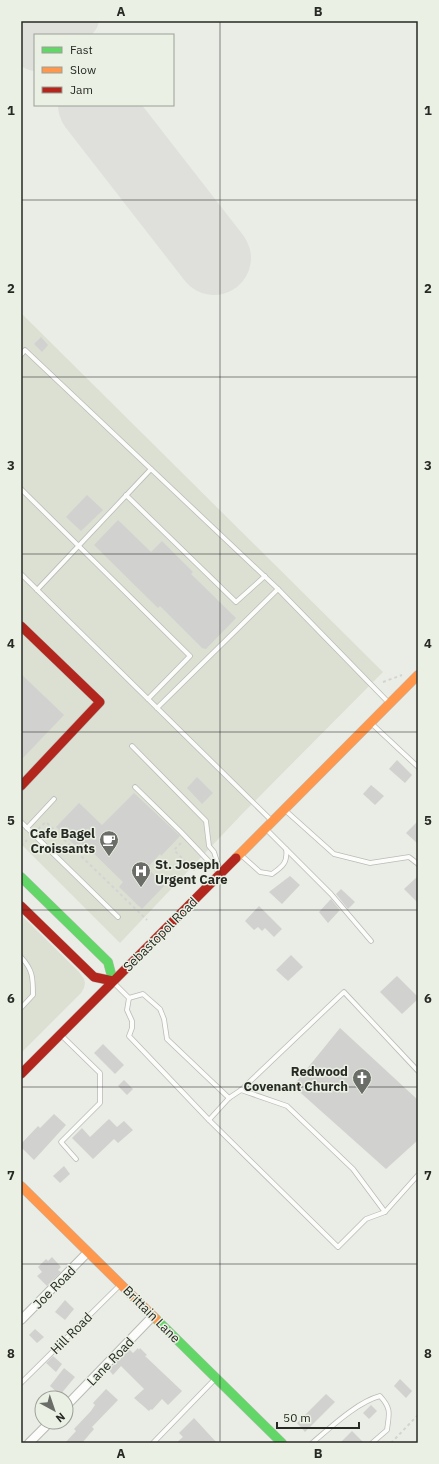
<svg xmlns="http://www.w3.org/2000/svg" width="439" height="1464" font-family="'IBM Plex Sans',sans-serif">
<rect width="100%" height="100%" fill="#eaede6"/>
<g fill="#dbe0d3">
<polygon points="21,313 383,672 243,813 120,943 21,844"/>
<polygon points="21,915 79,972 84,979 85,983 84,988 81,993 21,1053"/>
</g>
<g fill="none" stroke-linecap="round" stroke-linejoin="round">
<polyline stroke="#dfe0dc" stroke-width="29" points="74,35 84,21"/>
<g stroke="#dfe0dc" stroke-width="74">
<polyline points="30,21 41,35"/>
<polyline points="95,105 214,258"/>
</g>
</g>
<g fill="#d1d1cf">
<polygon points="41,337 48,345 42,352 34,344"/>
<polygon points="87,495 103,510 81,531 66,517"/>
<polygon points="118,520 151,552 162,541 193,572 191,574 236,618 206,649 202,648 160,606 158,608 94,545"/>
<polygon points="21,674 64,715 21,760"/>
<polygon points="397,760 412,775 405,783 389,769"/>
<polygon points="197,777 213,793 202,804 187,788"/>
<polygon points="371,785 384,796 375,805 363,794"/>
<polygon points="134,793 180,836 161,856 160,854 147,868 165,885 142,909 119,887 123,882 85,845 80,850 56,827 79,803 102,825"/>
<polygon points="418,821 418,844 406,833"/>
<polygon points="290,876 300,885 282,904 269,892"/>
<polygon points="418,876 418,903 404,889"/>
<polygon points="341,889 355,902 348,909 336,894"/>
<polygon points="331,899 340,910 328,923 319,912"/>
<polygon points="259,906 282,929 274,937 265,928 262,931 258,927 254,930 245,921"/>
<polygon points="291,955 303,967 288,981 276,970"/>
<polygon points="397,976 418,997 418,999 402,1014 380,992"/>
<polygon points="340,1028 418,1100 418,1140 386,1169 293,1086"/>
<polygon points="103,1044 124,1065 115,1074 94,1053"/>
<polygon points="124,1080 133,1089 127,1095 118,1086"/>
<polygon points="54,1114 66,1125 34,1160 21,1147 21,1144 38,1126 40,1128"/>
<polygon points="109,1119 117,1127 124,1121 133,1130 118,1143 114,1139 93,1159 72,1138 82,1128 90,1137"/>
<polygon points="64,1166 70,1174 60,1183 53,1176"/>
<polygon points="52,1257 61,1267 58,1270 61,1272 47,1286 37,1276 42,1272 38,1267 46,1259 48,1261"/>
<polygon points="65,1300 74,1309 65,1320 55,1312"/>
<polygon points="35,1329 44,1337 37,1343 29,1335"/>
<polygon points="138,1348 139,1350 140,1348 147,1355 145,1356 182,1391 168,1405 162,1399 152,1410 151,1409 149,1411 134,1398 144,1389 121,1366 113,1375 109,1370 129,1349 133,1353"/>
<polygon points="53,1356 62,1364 56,1372 46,1363"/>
<polygon points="64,1368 75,1377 60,1395 50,1386"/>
<polygon points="400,1379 412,1391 406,1398 394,1386"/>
<polygon points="106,1389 118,1400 92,1427 94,1429 82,1443 65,1443 76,1431 74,1429 91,1411 95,1405 93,1403"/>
<polygon points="326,1394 335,1402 305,1432 297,1423"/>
<polygon points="371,1405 377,1411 369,1419 363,1413"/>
<polygon points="194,1418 217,1443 176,1443 183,1437 179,1433"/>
<polygon points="352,1431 364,1443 340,1443"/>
</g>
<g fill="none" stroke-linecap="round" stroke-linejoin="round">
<g stroke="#b9bcb6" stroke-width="5.5">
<g id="lane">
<polyline points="21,355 25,350 278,589"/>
<polyline points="21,489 190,656 148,699"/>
<polyline points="126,495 236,602 265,576"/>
<polyline points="21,574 272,821"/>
<polyline points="37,590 151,469"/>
<polyline points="157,708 278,589 389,703"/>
<polyline points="372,724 418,767"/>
<polyline points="132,746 206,821 209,846 214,852 220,871"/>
<polyline points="135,787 181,832 219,872"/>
<polyline points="286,811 334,854 370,863 409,857 418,864"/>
<polyline points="21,822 118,917"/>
<polyline points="27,828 54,799"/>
<polyline points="267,830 331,894 371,941"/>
<path d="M241 855 260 872 272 874C282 867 288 863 286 849"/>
<path d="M21 957C33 970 33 978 33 995L21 1008"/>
<polyline points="114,983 129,998"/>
<polyline points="129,998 127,1010 132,1021 132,1028 129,1036 209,1120 338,1247 366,1219 385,1212 418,1175"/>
<polyline points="129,998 143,994 160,1009 164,1019 167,1039 229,1098"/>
<polyline points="62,1036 100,1073 100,1103 61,1142 76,1159"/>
<polyline points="241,1090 287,1106 353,1169 385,1212"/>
<polyline points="209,1120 229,1098 241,1090 344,992 418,1071"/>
<polyline points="21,1383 119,1286"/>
<polyline points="153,1443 214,1380"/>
<path d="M312 1443C330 1428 357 1402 380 1396 392 1409 389 1414 387 1430L372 1443"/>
</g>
</g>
<g stroke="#b9bcb6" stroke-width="10">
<g id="street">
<polyline points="21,1320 87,1253"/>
<polyline points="66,1406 153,1316"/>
<polyline points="29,1443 50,1422"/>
</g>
</g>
<g stroke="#b9bcb6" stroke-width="10">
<g id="fast">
<polyline points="21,877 108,962 113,981"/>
<polyline points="156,1319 282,1443"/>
</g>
</g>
<g stroke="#b9bcb6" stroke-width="10">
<g id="slow">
<polyline points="236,858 418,675"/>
<polyline points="21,1186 156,1319"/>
</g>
</g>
<g stroke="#b9bcb6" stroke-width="10">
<g id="jam">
<polyline points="21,626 100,702 21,786"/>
<polyline points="21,906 94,977 113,981"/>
<polyline points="21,1074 236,858"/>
</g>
</g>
<g stroke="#d3d4d2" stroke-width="2" stroke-dasharray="3 3" stroke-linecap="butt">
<polyline points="383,682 402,675"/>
<polyline points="38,829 46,822 147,920"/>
<polyline points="181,843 174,850 195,871"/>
<polyline points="21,846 27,840"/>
<polyline points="391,1443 418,1415"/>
</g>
<use href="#lane" stroke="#fcfcfb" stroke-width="4"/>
<use href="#street" stroke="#fcfcfb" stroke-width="8"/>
<use href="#fast" stroke="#63d668" stroke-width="9"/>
<use href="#slow" stroke="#ff974d" stroke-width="9"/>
<use href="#jam" stroke="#b3261e" stroke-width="9"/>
</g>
<path fill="none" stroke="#272924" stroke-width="1" stroke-opacity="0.55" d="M220 21V1443M21 200H418M21 377H418M21 554H418M21 732H418M21 910H418M21 1087H418M21 1264H418"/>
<defs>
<g id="cafe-pin" transform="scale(1)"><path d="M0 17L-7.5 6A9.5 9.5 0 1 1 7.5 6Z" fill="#6b6e68" stroke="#eaf0e3"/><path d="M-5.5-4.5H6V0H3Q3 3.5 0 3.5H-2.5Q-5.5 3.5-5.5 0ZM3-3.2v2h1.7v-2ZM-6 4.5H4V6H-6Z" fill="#fff"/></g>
<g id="hospital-pin" transform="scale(1)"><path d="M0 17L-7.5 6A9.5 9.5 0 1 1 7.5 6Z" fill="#6b6e68" stroke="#eaf0e3"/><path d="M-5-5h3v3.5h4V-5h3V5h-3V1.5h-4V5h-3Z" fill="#fff"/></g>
<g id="church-pin" transform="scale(1)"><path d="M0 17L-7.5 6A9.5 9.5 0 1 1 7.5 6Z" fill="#6b6e68" stroke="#eaf0e3"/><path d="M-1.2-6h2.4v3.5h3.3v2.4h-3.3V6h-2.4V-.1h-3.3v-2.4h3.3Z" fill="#fff"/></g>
</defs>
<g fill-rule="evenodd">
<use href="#cafe-pin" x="109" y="840"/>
<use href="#hospital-pin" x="141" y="871"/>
<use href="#church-pin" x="362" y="1078"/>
</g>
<g text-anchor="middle" stroke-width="3" stroke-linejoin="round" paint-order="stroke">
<g font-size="13" font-weight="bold" fill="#272924" stroke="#eaf0e3" text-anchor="end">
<text x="95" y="838">Cafe Bagel<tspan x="95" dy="15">Croissants</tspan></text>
<text x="155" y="869" text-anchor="start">St. Joseph<tspan x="155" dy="15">Urgent Care</tspan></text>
<text x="348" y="1076">Redwood<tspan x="348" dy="15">Covenant Church</tspan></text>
</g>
<g font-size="13" fill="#272924" stroke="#eaf0e3">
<text transform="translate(160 934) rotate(-45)" y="5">Sebastopol Road</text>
<text transform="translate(54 1287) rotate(-45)" y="5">Joe Road</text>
<text transform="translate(152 1314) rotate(45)" y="5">Brittain Lane</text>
<text transform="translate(71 1333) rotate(-45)" y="5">Hill Road</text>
<text transform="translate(110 1361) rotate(-46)" y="5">Lane Road</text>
</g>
</g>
<rect width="439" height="1464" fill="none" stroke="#eaf0e3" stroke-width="44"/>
<rect x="34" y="34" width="140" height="72" fill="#eaf0e3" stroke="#9ca097"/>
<rect x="42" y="47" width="20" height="6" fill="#63d668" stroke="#9ca097"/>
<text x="70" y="54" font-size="12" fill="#272924">Fast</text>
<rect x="42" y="67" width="20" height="6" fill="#ff974d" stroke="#9ca097"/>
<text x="70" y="74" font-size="12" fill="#272924">Slow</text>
<rect x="42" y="87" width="20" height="6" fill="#b3261e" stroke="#9ca097"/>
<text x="70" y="94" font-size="12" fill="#272924">Jam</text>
<g transform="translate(54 1410) rotate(140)"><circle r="19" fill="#eaf0e3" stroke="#9ca097"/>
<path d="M0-3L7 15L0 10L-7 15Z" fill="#6b6e68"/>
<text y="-6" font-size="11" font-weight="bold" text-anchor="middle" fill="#272924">N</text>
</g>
<path d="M277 1422v6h82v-6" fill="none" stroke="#272924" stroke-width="2"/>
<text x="283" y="1422" font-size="12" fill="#272924" stroke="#eaf0e3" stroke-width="3" paint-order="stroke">50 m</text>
<rect x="22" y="22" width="395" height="1420" fill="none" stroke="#272924" stroke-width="1.5"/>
<g font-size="13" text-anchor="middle" font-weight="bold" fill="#272924">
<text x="121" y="16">A</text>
<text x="318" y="16">B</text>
<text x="11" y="115">1</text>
<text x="428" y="115">1</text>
<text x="11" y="293">2</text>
<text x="428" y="293">2</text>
<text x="11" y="470">3</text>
<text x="428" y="470">3</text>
<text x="11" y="648">4</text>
<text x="428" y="648">4</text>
<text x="11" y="825">5</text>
<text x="428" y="825">5</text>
<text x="11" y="1003">6</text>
<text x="428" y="1003">6</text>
<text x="11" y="1180">7</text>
<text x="428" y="1180">7</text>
<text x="11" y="1358">8</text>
<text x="428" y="1358">8</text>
<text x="121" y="1458">A</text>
<text x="318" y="1458">B</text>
</g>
</svg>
